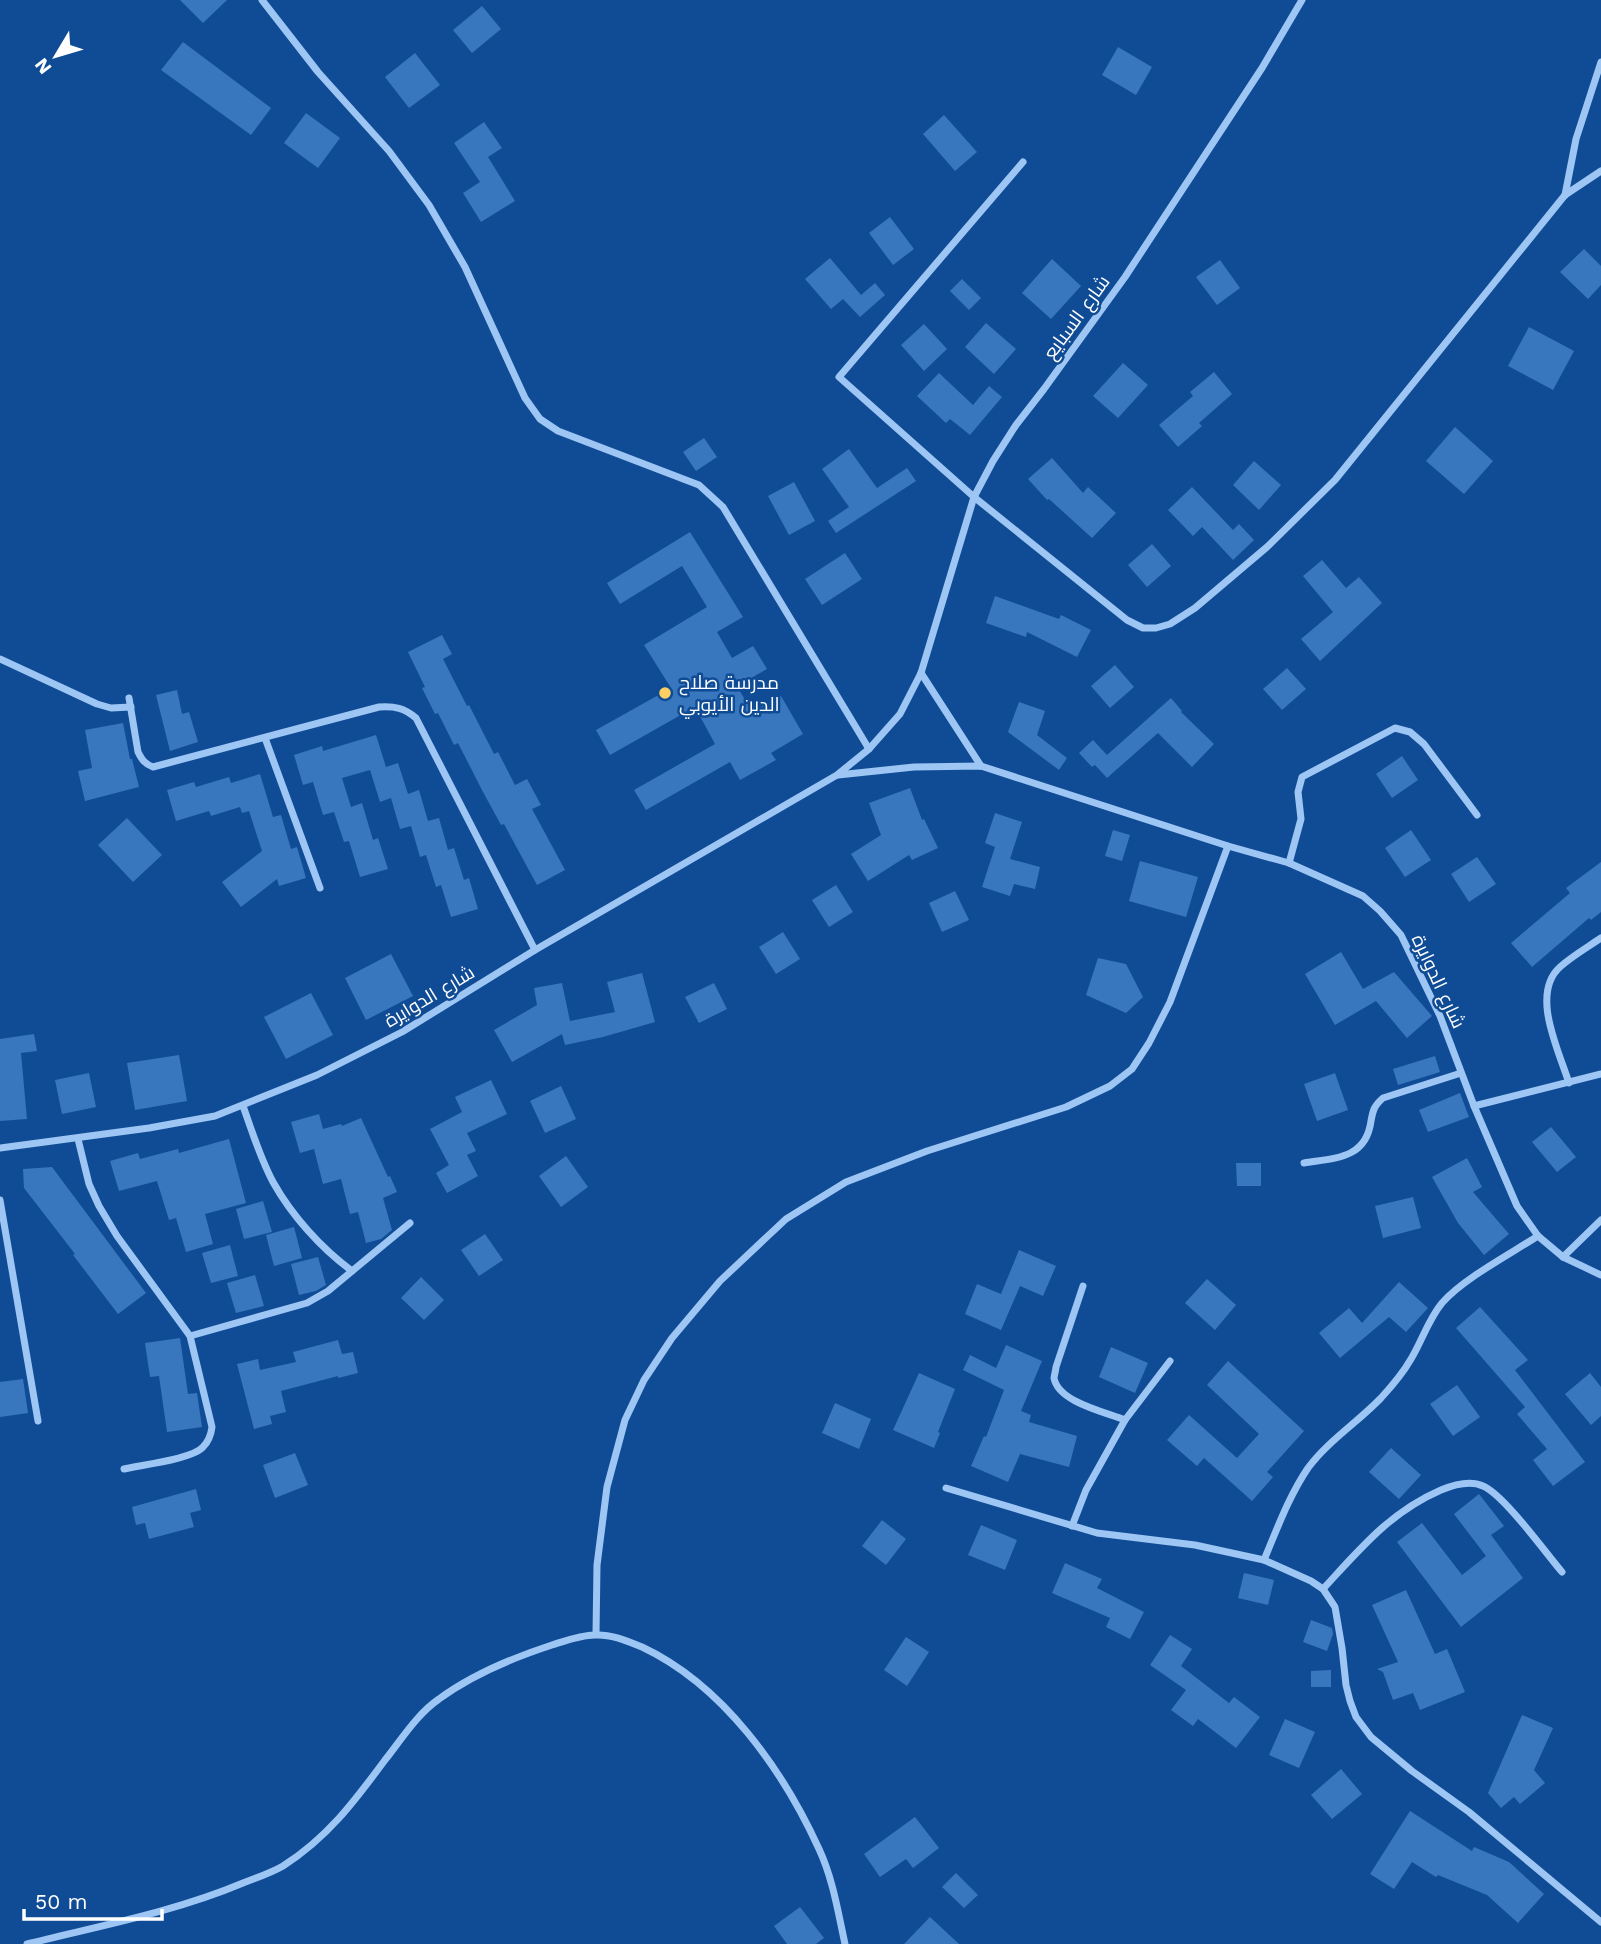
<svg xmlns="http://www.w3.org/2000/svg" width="1601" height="1944" font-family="'Work Sans',Cairo,sans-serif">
<rect width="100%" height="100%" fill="#104c95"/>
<g fill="#3876be">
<polygon points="180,0 227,0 203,23"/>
<polygon points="482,6 501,29 472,53 453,30"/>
<polygon points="183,42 271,108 251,135 161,70"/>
<polygon points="1118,47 1152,67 1136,95 1102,75"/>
<polygon points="415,53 440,85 409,108 385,77"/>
<polygon points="306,113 340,138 318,168 284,143"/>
<polygon points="944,115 977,152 955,171 923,134"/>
<polygon points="484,122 502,148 488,157 515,201 481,222 463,193 480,182 454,143"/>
<polygon points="890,217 914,249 893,265 869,233"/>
<polygon points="1584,249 1601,266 1601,285 1588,299 1560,272"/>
<polygon points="830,258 861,295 875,283 885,295 860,317 843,299 831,309 805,279"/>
<polygon points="1052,259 1081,286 1051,319 1022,293"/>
<polygon points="1220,260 1240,288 1217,305 1196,277"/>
<polygon points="962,279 981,298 969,310 950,291"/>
<polygon points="986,323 1016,349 994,374 965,347"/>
<polygon points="924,324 947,349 924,371 901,345"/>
<polygon points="1529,327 1574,351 1553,390 1508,366"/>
<polygon points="1123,363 1148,385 1118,418 1093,396"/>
<polygon points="1214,372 1232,394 1199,423 1202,426 1178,447 1159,425 1193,396 1190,392"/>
<polygon points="939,373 973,405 989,386 1002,397 970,435 950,419 946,423 917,396"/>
<polygon points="1455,427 1493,461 1464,494 1426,461"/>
<polygon points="704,438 717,457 696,471 683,452"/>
<polygon points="849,449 877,488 907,468 916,481 836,533 828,521 849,507 822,469"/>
<polygon points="1052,458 1083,493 1088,487 1116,513 1092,538 1049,499 1047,500 1028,479"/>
<polygon points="1254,461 1281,485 1259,510 1233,485"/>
<polygon points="794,482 815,521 789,535 768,496"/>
<polygon points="1192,487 1233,530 1239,524 1254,540 1233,560 1202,527 1193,536 1168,510"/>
<polygon points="690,532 743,617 717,632 732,658 753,646 767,669 737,686 752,712 781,696 803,734 771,753 776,760 740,780 730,762 646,810 634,790 715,744 695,707 610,755 596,730 671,688 644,645 707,607 682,566 620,604 607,583"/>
<polygon points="1152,544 1171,566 1147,587 1128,565"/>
<polygon points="845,553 862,579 822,605 805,579"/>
<polygon points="1322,560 1346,588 1359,577 1382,603 1320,661 1301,639 1333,612 1303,576"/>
<polygon points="995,596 1059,619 1061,615 1091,630 1077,657 1027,632 1026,637 986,623"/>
<polygon points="442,635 452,654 443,659 467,706 469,705 494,754 498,752 515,785 527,779 541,805 532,809 565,870 537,885 504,824 501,825 483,792 458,743 454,745 438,713 435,714 422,688 425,687 408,652"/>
<polygon points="1115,665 1134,687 1110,708 1091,686"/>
<polygon points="1287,668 1306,689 1282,710 1263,689"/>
<polygon points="177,690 182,714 189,712 198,742 170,751 156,695"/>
<polygon points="1171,698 1182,711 1181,712 1214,744 1192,767 1158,733 1107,778 1095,765 1092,767 1079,753 1093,740 1107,755"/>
<polygon points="1019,702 1045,711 1037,735 1067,758 1059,770 1008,732"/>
<polygon points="123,723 130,759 132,759 139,787 85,801 78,771 92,768 85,730"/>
<polygon points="376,735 386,767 398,763 408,794 419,790 428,821 439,818 448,850 454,848 464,880 469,878 478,909 451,917 441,885 436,887 426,855 420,857 411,826 400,829 391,798 380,802 370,770 342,778 351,807 362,803 373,840 378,838 388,869 360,877 349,841 344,842 334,812 323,815 313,782 303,785 294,755 322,746 323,751"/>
<polygon points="1402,756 1418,780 1392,798 1376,774"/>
<polygon points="260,774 273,817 281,815 291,849 297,847 306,878 279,886 277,879 241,907 222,882 262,851 249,811 242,813 240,807 211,816 209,811 176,821 167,790 194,782 196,787 229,777 231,783"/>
<polygon points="910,788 922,820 924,819 938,848 912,860 909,855 868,881 851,854 881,835 869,803"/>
<polygon points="995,813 1022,822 1010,859 1040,867 1035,889 1014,884 1010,896 982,887 995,847 985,843"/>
<polygon points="127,818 162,855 133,882 98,845"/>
<polygon points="1113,830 1130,835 1122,861 1105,856"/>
<polygon points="1411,830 1431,860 1405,877 1385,848"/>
<polygon points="1477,857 1496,884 1469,902 1451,874"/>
<polygon points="1140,861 1198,877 1186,917 1129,901"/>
<polygon points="1601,862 1601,912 1591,920 1589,918 1532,967 1511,943 1570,893 1566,888"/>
<polygon points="836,885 853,912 829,927 812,900"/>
<polygon points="955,891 969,920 942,932 929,903"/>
<polygon points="783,932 800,959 776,974 759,947"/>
<polygon points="1341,952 1363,989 1394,972 1432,1016 1407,1038 1376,1001 1335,1025 1305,974"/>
<polygon points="391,954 413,996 366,1020 345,978"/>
<polygon points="1098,958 1126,964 1143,997 1126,1013 1086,995"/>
<polygon points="642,973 655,1022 603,1037 565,1045 562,1034 512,1062 494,1030 537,1005 534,988 562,983 570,1021 615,1012 607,982"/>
<polygon points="714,983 727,1009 699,1023 685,997"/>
<polygon points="311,993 333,1035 286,1059 264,1017"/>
<polygon points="34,1034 37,1051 21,1053 27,1119 0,1121 0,1039"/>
<polygon points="179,1055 187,1101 135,1110 127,1063"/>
<polygon points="1435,1056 1440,1072 1398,1085 1393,1069"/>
<polygon points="89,1073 96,1107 62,1114 55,1080"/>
<polygon points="1335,1073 1348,1110 1317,1121 1304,1084"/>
<polygon points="491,1080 507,1114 467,1133 476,1151 467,1155 478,1176 447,1193 436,1173 449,1165 430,1129 462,1112 455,1097"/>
<polygon points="561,1086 576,1119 545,1133 530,1101"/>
<polygon points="1460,1093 1469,1117 1428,1132 1419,1110"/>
<polygon points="319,1114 323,1129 341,1124 342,1126 361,1118 388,1177 390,1176 397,1192 383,1198 392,1230 381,1239 366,1243 358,1212 350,1214 341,1179 323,1184 314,1149 300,1153 291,1122"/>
<polygon points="1551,1127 1576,1157 1557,1172 1532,1142"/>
<polygon points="229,1139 246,1203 205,1214 213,1244 186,1252 176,1218 169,1220 157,1181 119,1191 110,1161 138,1153 140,1159 178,1149 179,1153"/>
<polygon points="566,1156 588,1187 561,1207 539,1176"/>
<polygon points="1467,1158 1482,1187 1473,1192 1509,1234 1484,1255 1458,1223 1432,1177"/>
<polygon points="1236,1163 1261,1163 1261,1186 1237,1186"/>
<polygon points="52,1167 146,1293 118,1314 73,1255 75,1254 24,1188 23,1169"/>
<polygon points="1413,1197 1421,1228 1383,1238 1375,1206"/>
<polygon points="263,1201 272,1232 244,1239 236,1209"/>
<polygon points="294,1227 302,1258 274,1266 266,1235"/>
<polygon points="485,1234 503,1260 479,1276 461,1250"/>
<polygon points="230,1245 238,1276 211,1283 202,1253"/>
<polygon points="1019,1250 1056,1266 1043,1296 1020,1286 1001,1330 965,1314 977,1284 1001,1294"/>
<polygon points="318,1257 326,1285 316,1291 299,1295 291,1264"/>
<polygon points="255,1275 264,1306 236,1313 227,1283"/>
<polygon points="421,1277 444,1300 424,1320 401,1298"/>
<polygon points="1207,1279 1236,1305 1215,1330 1185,1303"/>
<polygon points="1399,1282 1428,1308 1406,1332 1389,1317 1340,1358 1319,1333 1349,1308 1362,1323"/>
<polygon points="1480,1307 1528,1360 1515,1370 1585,1462 1553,1486 1533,1460 1547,1449 1517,1414 1525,1407 1456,1328"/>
<polygon points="180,1338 188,1394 197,1393 202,1427 167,1432 159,1376 150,1377 145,1343"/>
<polygon points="338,1340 342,1354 353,1352 358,1373 338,1378 338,1376 281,1391 286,1412 270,1416 272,1424 254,1429 237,1364 258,1359 260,1370 296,1362 293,1352"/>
<polygon points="1006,1345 1042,1361 1021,1411 1031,1415 1029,1422 1077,1436 1069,1467 1020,1454 1008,1482 971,1466 984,1436 986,1437 1004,1390 963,1370 970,1355 996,1368"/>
<polygon points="1111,1347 1148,1363 1135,1393 1099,1377"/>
<polygon points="1228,1361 1304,1431 1267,1472 1273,1477 1252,1501 1204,1458 1197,1466 1167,1440 1189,1415 1237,1458 1259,1434 1207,1385"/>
<polygon points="919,1373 955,1389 938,1432 940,1433 934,1448 893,1430"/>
<polygon points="1590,1373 1601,1387 1601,1416 1591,1425 1565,1394"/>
<polygon points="23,1379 28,1413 0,1417 0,1382"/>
<polygon points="1457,1385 1480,1417 1453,1436 1430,1404"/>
<polygon points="835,1403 871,1419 859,1449 822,1433"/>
<polygon points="1391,1448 1421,1475 1399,1499 1369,1472"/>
<polygon points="295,1453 308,1485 275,1498 263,1465"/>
<polygon points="196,1489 201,1510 190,1513 194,1527 149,1539 145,1523 136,1525 132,1507"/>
<polygon points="1479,1494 1504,1526 1491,1535 1523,1578 1461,1627 1397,1542 1422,1523 1462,1575 1486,1556 1454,1514"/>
<polygon points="882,1520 906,1539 886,1565 862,1546"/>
<polygon points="981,1525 1017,1540 1005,1570 968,1555"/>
<polygon points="1065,1563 1102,1579 1097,1588 1144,1612 1130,1639 1106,1627 1110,1618 1052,1593"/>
<polygon points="1244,1573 1274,1580 1268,1605 1238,1598"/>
<polygon points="1406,1590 1435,1654 1447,1649 1465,1692 1420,1710 1413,1693 1393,1700 1383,1672 1377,1669 1398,1662 1372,1605"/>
<polygon points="1311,1620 1332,1628 1333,1634 1327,1651 1303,1642"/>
<polygon points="1170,1635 1192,1649 1181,1666 1229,1703 1234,1697 1260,1717 1236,1748 1198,1719 1193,1726 1171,1710 1186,1690 1150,1665"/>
<polygon points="906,1637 929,1652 907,1686 884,1670"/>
<polygon points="1331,1670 1331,1687 1311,1687 1311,1671"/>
<polygon points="1522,1715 1553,1728 1534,1770 1545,1783 1520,1804 1514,1797 1501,1808 1488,1793"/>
<polygon points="1285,1719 1315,1732 1299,1768 1269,1755"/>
<polygon points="1341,1769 1362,1794 1332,1819 1311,1795"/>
<polygon points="1410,1811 1472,1851 1474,1847 1509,1862 1544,1894 1518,1923 1487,1895 1438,1875 1436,1877 1412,1862 1394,1889 1370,1874"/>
<polygon points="915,1817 939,1848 913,1868 906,1859 880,1877 864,1854"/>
<polygon points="956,1873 978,1895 964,1908 942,1887"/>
<polygon points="800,1907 824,1938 816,1944 787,1944 774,1926"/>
<polygon points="930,1917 959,1944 904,1944"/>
</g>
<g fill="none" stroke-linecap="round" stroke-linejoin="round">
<g stroke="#9ec6f4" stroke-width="7">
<polyline points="262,0 318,72 389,151 429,205 465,267 525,398 540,419 558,431 699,485 723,507 869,749"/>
<polyline points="1023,162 839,377 974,497 1127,620 1143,628 1156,628 1170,624 1195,608 1267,547 1335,480 1565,195 1601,171"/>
<polyline points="1565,195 1576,139 1601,62"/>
<polyline points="0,659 97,704 111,708 131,707"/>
<polyline points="921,673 981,766"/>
<path d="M129 698 138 752C142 760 145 764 153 767L379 707C395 706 404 708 416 718L535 950"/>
<polyline points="265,738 320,888"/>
<polyline points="838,775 914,767 981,766 1228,846 1289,863 1363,896 1380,911 1401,935 1440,1016 1474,1106 1517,1206 1538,1236 1563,1257 1601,1275"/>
<polyline points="1289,863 1301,819 1298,792 1302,777 1395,728 1410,732 1424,744 1477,815"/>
<path d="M1569 1083C1559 1051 1530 994 1560 967 1572 956 1588 947 1601 938"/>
<path d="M243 1106C252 1131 260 1158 273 1182 292 1216 321 1248 352 1271"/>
<polyline points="1474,1106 1601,1074"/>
<path d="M78 1139 89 1184 99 1206 117 1236 190 1336 212 1427C211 1435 209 1441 203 1447 193 1459 141 1465 124 1469"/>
<polyline points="0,1148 149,1128 215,1116 317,1075 402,1032 535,950 837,775 869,749 900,714 921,673 974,497 993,461 1016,425 1044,389 1125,277 1262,68 1302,0"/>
<path d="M1304 1163C1335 1158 1366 1159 1371 1121 1373 1110 1374 1106 1383 1098L1461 1073"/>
<polyline points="0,1200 38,1421"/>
<polyline points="1563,1257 1601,1220"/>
<path d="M1083 1286 1056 1367C1056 1369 1054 1377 1054 1378 1058 1402 1105 1412 1125 1420"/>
<polyline points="190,1336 307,1303 328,1291 410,1223"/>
<polyline points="946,1488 1097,1533 1195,1545 1264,1560 1311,1581 1323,1589 1335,1607 1342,1648 1346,1685 1350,1701 1356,1717 1371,1737 1412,1771 1469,1812 1601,1922"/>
<polyline points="1072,1526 1086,1490 1125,1420 1170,1361"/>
<path d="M1264 1560C1277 1529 1289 1496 1308 1468 1328 1441 1358 1422 1381 1398 1392 1386 1403 1373 1411 1359 1422 1341 1428 1320 1442 1303 1463 1279 1510 1254 1538 1236"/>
<path d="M1323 1589C1360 1549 1390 1512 1441 1490 1453 1485 1470 1480 1483 1486 1504 1495 1545 1552 1562 1572"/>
<polyline points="596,1634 597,1565 607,1487 625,1420 644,1380 672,1338 720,1281 786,1219 846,1182 927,1151 1066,1107 1110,1086 1132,1069 1149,1043 1170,1002 1228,846"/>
<path d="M27 1944C99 1926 174 1912 243 1883 256 1878 271 1873 283 1866 327 1838 354 1802 385 1760 401 1740 417 1714 439 1699 473 1674 512 1658 552 1645 565 1641 581 1635 595 1635 611 1634 627 1641 642 1647 723 1685 783 1770 819 1849 833 1879 838 1912 845 1944"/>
</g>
</g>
<circle fill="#ffd061" stroke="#104c95" stroke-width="2.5" cx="665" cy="693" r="7"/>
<g text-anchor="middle" stroke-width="5" stroke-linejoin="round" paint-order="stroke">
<g font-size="19" fill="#fff" stroke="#104c95">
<text transform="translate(1076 317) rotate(-54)" y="7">شارع السبايع</text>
<text transform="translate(1439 981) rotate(65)" y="7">شارع الدوايرة</text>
<text transform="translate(429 996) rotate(-31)" y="7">شارع الدوايرة</text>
</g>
<g font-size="19" fill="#fff" stroke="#104c95" text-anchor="start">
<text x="679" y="689">مدرسة صلاح<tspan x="679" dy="22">الدين الأيوبي</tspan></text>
</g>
</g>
<g transform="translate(56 56) rotate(232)" stroke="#104c95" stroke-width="5" paint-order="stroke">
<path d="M0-5L12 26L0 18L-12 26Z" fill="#ffffff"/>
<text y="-10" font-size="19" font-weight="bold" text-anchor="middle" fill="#ffffff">N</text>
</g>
<path d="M24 1909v10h138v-10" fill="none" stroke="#ffffff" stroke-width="3.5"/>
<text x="35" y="1909" font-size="21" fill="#ffffff" stroke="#104c95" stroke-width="5" paint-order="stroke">50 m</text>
</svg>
